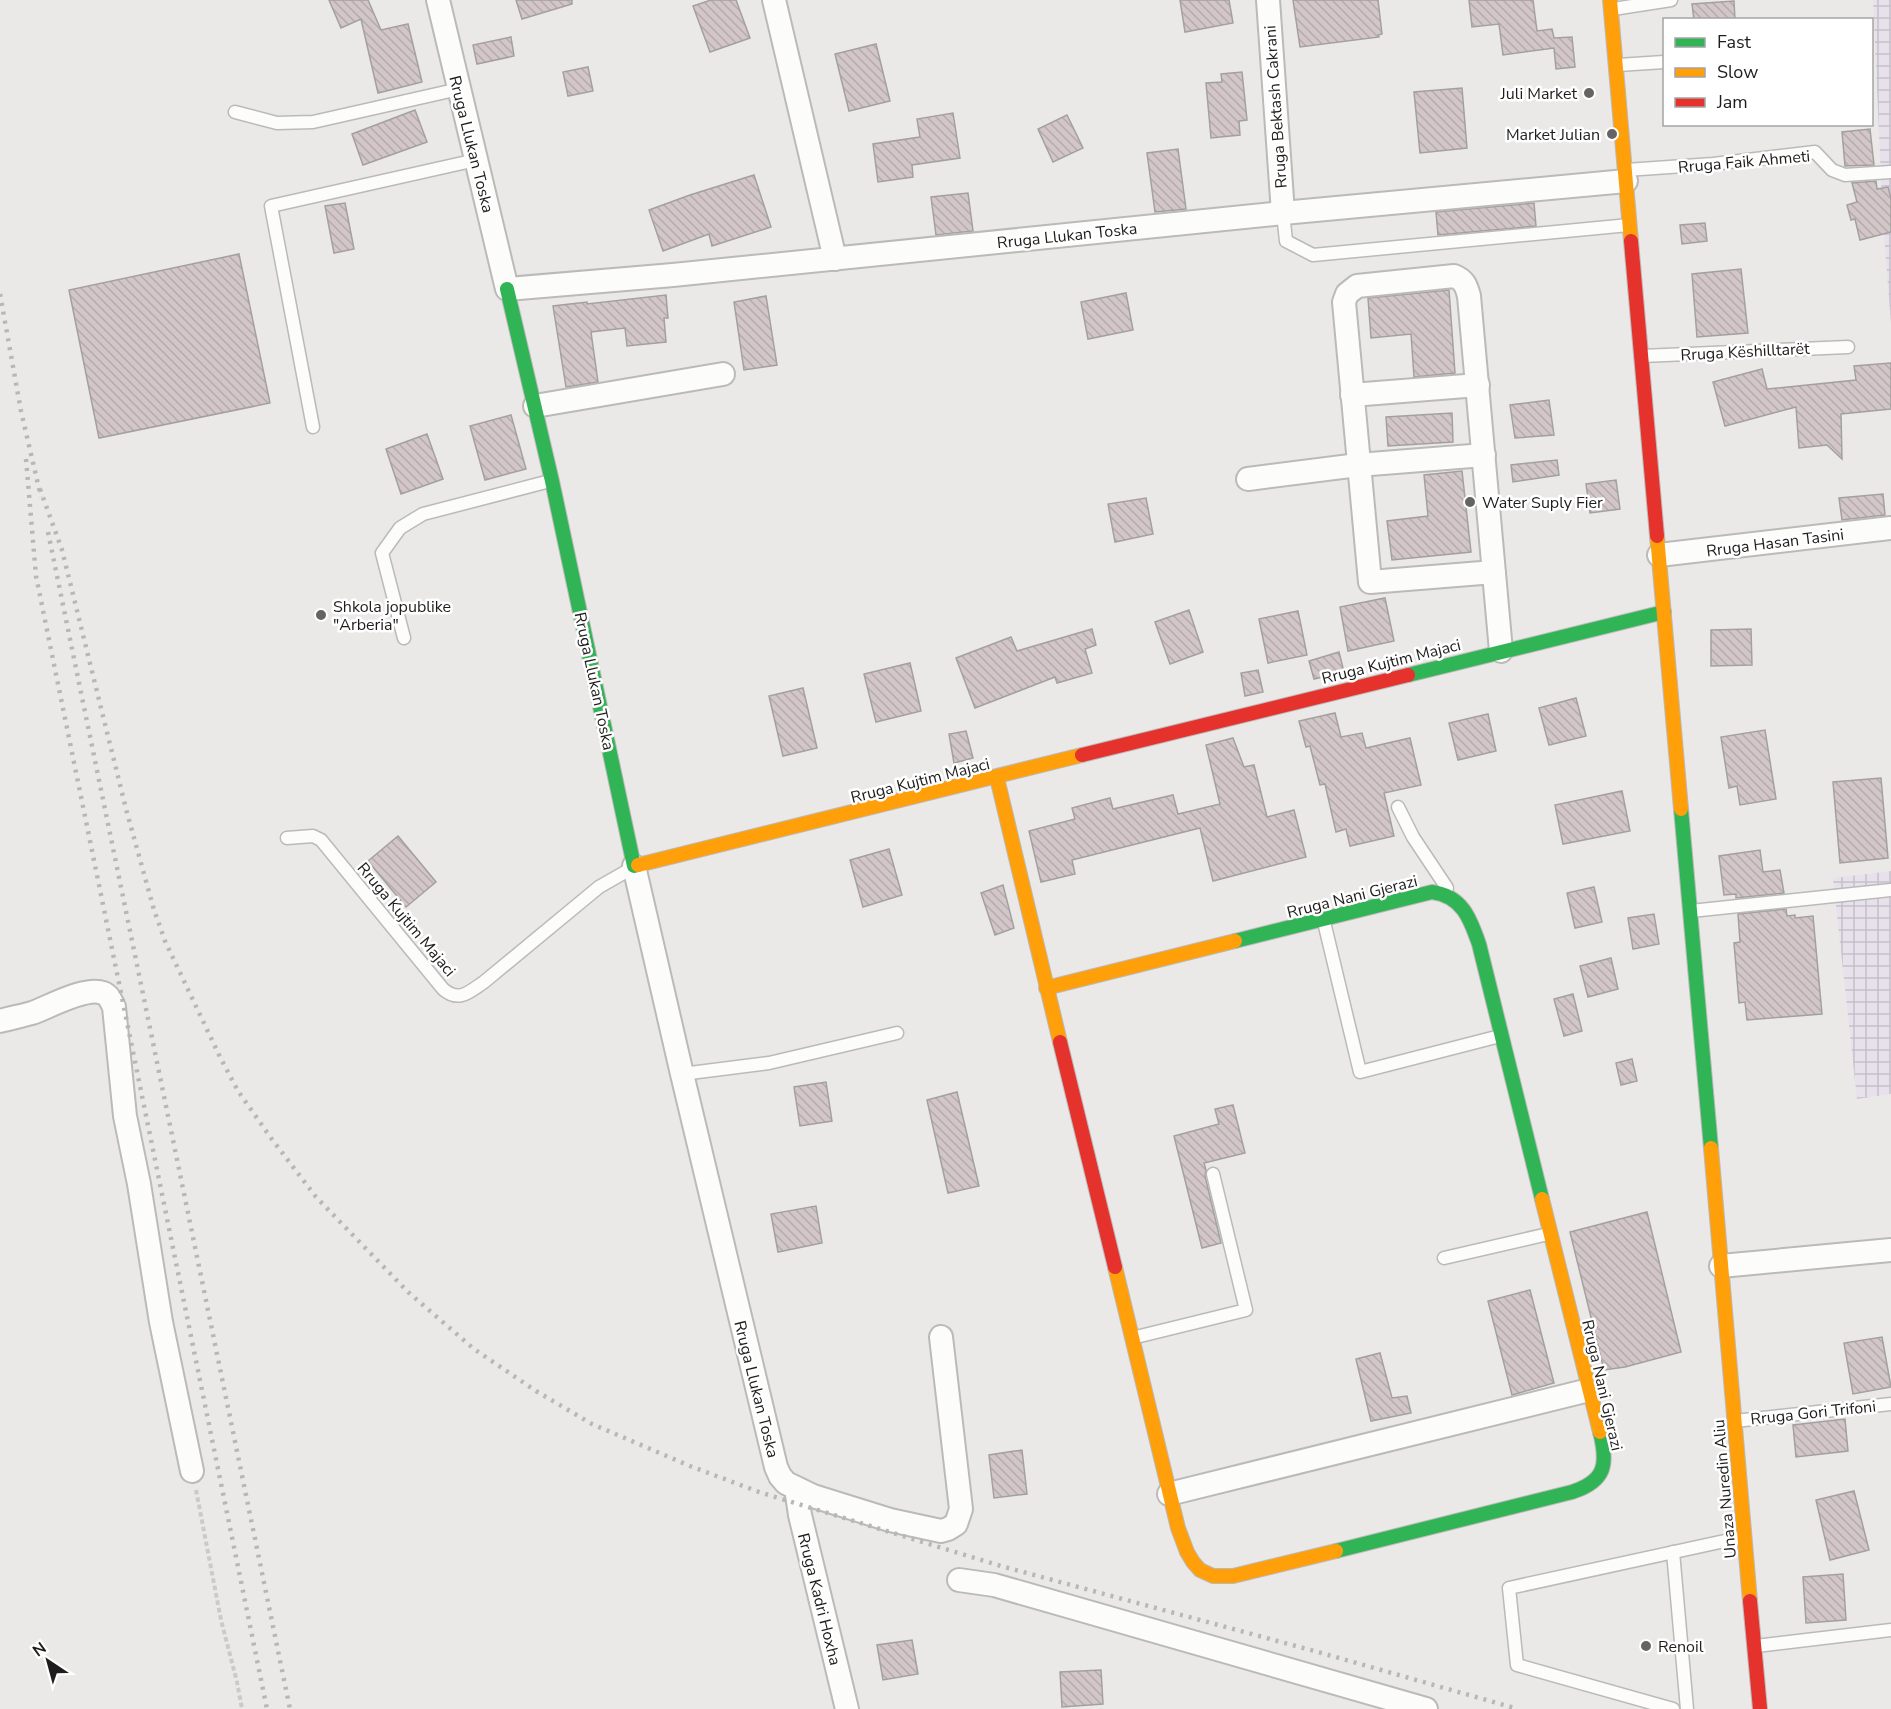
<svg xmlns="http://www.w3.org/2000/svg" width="1891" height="1709" font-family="'Nunito Sans',sans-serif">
<defs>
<pattern id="industrial-grid" width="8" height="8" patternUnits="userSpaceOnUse" patternTransform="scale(1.5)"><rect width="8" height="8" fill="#e7e1ec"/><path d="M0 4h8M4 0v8" fill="none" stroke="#c6c0ca"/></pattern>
<pattern id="building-back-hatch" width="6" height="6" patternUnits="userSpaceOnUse" patternTransform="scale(1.5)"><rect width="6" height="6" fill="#d3c6c9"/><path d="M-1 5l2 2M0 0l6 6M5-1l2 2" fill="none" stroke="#b5aaac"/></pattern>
</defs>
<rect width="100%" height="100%" fill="#ebe9e7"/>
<g fill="url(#industrial-grid)">
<polygon points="1873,0 1891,0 1891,324 1883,222"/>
<polygon points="1891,871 1891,1094 1857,1099 1833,878"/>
</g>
<g fill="url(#building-back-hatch)" stroke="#a2a1a0" stroke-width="1.5">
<polygon points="329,0 368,0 381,30 408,24 422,82 378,93 361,19 341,28"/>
<polygon points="516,0 572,0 572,4 522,19"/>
<polygon points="711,0 736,0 750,38 710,52 693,6"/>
<polygon points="1180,0 1229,0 1233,23 1185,32"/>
<polygon points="1293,0 1378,0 1382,34 1378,35 1379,37 1300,47"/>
<polygon points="1469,0 1533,0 1537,31 1552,29 1554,38 1572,37 1575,67 1556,69 1554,48 1503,55 1499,24 1472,27"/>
<polygon points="1734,1 1735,20 1694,20 1692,4"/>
<polygon points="511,37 514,56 477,64 473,45"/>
<polygon points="876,44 890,101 849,111 835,54"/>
<polygon points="588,67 593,91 568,96 563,72"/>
<polygon points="1242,72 1247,120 1239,121 1240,135 1211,138 1206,83 1222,82 1221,74"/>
<polygon points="1462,88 1467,148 1420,153 1414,92"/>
<polygon points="415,110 427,142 363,165 352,134"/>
<polygon points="953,113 960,158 912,165 913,177 878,182 873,144 920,137 917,119"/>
<polygon points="1067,115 1083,148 1053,162 1038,129"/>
<polygon points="1870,129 1874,165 1845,166 1842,132"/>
<polygon points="1178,149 1186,209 1155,212 1147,153"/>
<polygon points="754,175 771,227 712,246 709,234 663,251 649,210 690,195"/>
<polygon points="1876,181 1877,189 1888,187 1891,198 1891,232 1860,240 1855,219 1851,220 1847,205 1857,202 1852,183"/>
<polygon points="968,193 973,231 936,235 931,197"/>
<polygon points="345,203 354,249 334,253 325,206"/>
<polygon points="1534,203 1536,226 1438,235 1436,212"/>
<polygon points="1705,223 1707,241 1682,244 1680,225"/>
<polygon points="239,254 270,403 99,438 69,290"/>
<polygon points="1741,269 1748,333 1697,337 1692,274"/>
<polygon points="1449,290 1455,373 1414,377 1411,334 1371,338 1368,298"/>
<polygon points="1126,293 1133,330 1088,339 1081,302"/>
<polygon points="666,295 668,318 664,318 666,342 627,346 625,328 591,332 598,382 566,387 553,306 587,302 587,304"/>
<polygon points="766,296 777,365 744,370 734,302"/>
<polygon points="1891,363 1891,409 1841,414 1842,459 1827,445 1799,448 1796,407 1725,426 1713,382 1762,369 1767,389 1856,380 1854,366"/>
<polygon points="1549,400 1554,435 1515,438 1510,405"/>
<polygon points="1452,413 1453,442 1388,446 1386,417"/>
<polygon points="511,415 526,469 485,480 470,426"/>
<polygon points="427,434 443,479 401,494 386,449"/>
<polygon points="1557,460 1559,475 1513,482 1511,465"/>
<polygon points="1462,471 1471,552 1392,560 1387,521 1428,516 1424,475"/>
<polygon points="1616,480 1620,509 1590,513 1586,484"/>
<polygon points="1883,494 1885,515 1842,520 1839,498"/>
<polygon points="1146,498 1153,534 1115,542 1108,504"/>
<polygon points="1385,598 1394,641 1348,651 1340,607"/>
<polygon points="1189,610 1203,652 1170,664 1155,622"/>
<polygon points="1298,611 1307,655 1268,663 1259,619"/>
<polygon points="1092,629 1096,645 1085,649 1092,673 1057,683 1055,677 975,708 956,658 1011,637 1017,651"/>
<polygon points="1751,629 1752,665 1711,666 1711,630"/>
<polygon points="1339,652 1344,672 1314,679 1309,661"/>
<polygon points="910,663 921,711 876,722 864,674"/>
<polygon points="1258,670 1263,692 1245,696 1241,673"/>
<polygon points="803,688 817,748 783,756 769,696"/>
<polygon points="1576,698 1586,736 1549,745 1539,708"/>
<polygon points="1335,713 1341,737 1362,733 1366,748 1410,738 1421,785 1384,793 1394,836 1350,846 1346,829 1336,832 1325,784 1320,785 1310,746 1306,747 1299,721"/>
<polygon points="1488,714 1496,751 1458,760 1449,723"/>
<polygon points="1765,730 1776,799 1740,805 1737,786 1729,788 1721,737"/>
<polygon points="966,731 973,758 954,763 949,734"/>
<polygon points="1233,738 1244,767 1254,765 1267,817 1294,810 1306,857 1213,881 1200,828 1072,860 1075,874 1041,882 1029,831 1075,819 1072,808 1110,798 1113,809 1173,795 1178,814 1220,804 1206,745"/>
<polygon points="1881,778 1888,858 1840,863 1833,782"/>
<polygon points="1622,791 1630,831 1563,844 1555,805"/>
<polygon points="398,836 436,882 406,907 368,861"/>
<polygon points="889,849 902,895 863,907 850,860"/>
<polygon points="1760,850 1763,872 1780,870 1784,893 1736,898 1736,894 1724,895 1719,856"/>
<polygon points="1003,885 1014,928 995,935 981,893"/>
<polygon points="1594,887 1602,922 1575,928 1567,893"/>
<polygon points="1786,909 1787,916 1795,915 1795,918 1813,916 1822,1014 1747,1020 1745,1002 1739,1003 1734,943 1740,942 1738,914"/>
<polygon points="1654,914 1659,944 1633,949 1628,918"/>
<polygon points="1611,958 1618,989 1588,997 1580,966"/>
<polygon points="1573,994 1582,1031 1564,1036 1554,999"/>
<polygon points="1632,1059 1637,1081 1621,1085 1616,1063"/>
<polygon points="826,1082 832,1121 800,1126 794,1087"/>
<polygon points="957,1092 979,1186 948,1193 927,1100"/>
<polygon points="1233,1105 1245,1153 1204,1163 1206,1170 1205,1176 1221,1243 1202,1248 1174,1136 1219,1124 1215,1109"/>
<polygon points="816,1206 822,1243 778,1252 771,1214"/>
<polygon points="1647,1212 1681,1352 1625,1367 1604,1370 1570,1232"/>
<polygon points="1530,1290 1554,1383 1512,1395 1488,1301"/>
<polygon points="1882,1337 1891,1387 1853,1394 1844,1343"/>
<polygon points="1380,1353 1392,1398 1407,1396 1411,1413 1371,1421 1356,1359"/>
<polygon points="1845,1419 1848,1451 1796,1457 1793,1425"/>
<polygon points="1022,1450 1027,1494 994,1498 989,1455"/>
<polygon points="1854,1491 1869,1550 1830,1560 1816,1500"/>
<polygon points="1843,1574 1846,1620 1806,1623 1803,1577"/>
<polygon points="912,1640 918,1674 883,1680 877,1645"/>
<polygon points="1101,1670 1103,1704 1062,1707 1060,1672"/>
</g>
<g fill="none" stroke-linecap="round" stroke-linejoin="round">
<g stroke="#bcbab9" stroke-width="15">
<g id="lane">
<polyline points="1613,9 1671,0"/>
<polyline points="1618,65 1664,62"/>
<polyline points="235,112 277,123 313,122 459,89"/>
<polyline points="1626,170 1713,164 1815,152 1832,170 1845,175 1891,172"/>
<polyline points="1283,213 1286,241 1313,255 1629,225"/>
<polyline points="1642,356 1848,347"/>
<polyline points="313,427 271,206 476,160"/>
<polyline points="404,638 382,553 400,528 423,514 550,481"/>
<polyline points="1398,807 1413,837 1447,888"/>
<path d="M287 838 313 836 321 840 443 989C459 1003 469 992 484 982L599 887 634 867"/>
<polyline points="1691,911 1891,890"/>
<polyline points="1324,922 1360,1072 1500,1036"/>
<polyline points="682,1074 769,1063 897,1033"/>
<polyline points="1444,1258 1548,1234"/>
<polyline points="1132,1338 1246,1310 1213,1174"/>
<polyline points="1735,1421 1891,1404"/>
<polyline points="1673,1552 1687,1709"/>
<polyline points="1756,1646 1891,1630"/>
<polyline points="1673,1709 1517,1665 1509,1588 1743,1537"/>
</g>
</g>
<g stroke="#bcbab9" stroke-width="26">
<g id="street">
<polyline points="438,0 507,289 673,275 1283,213 1626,181"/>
<polyline points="774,0 835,259"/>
<polyline points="1268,0 1283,213"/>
<polyline points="1352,395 1478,385"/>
<polyline points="535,406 723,374"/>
<polyline points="1248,479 1358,465 1484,455"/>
<polyline points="1659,555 1891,528"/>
<path d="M1494 572 1370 582 1344 302 1347 294 1357 286 1454 276C1464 280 1466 285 1469 296L1501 651"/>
<polyline points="634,866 682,1074 776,1467 780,1476 786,1483 813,1496 890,1520 941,1531 948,1529 956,1524 961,1509 941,1337"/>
<path d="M0 1021C11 1018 21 1016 32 1013 49 1007 86 986 103 993 109 995 111 1001 114 1007L125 1116 139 1184 161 1322 192 1471"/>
<polyline points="1721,1266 1891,1250"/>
<polyline points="796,1488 800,1515 847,1709"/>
<polyline points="1169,1494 1589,1390"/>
<polyline points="959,1580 994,1585 1426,1709"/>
</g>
</g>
<g stroke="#bcbab9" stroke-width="16">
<g id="fast">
<polyline points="507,289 552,481 634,866 638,865"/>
<polyline points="1408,675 1664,612"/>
<polyline points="1681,809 1711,1148"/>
<path d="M1235 941 1432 892C1462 896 1470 918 1479 944L1542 1199"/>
<path d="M1336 1551 1572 1492C1606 1481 1608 1464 1600 1432"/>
</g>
</g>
<g stroke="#bcbab9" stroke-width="16">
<g id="slow">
<polyline points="1610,0 1631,241"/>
<polyline points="1657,536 1681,809"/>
<polyline points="997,778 1060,1042"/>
<polyline points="638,865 1082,755"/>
<polyline points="1046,988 1235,941"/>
<polyline points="1711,1148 1750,1601"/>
<polyline points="1542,1199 1600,1432"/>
<polyline points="1115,1267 1178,1528 1187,1552 1193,1562 1200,1570 1213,1576 1233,1576 1336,1551"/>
</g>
</g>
<g stroke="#bcbab9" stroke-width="16">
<g id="jam">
<polyline points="1631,241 1657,536"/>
<polyline points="1082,755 1408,675"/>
<polyline points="1060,1042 1115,1267"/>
<polyline points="1750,1601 1760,1709"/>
</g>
</g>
<polyline stroke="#cacaca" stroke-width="4" stroke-dasharray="4.5 3" stroke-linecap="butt" points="196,1490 221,1620 237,1682 242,1709"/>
<use href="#lane" stroke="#fcfcfb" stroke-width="12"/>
<use href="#street" stroke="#fcfcfb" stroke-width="22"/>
<use href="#fast" stroke="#30b455" stroke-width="14"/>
<use href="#slow" stroke="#ff9f0a" stroke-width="14"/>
<use href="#jam" stroke="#e5322d" stroke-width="14"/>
<g stroke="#b8b7b7" stroke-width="4.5" stroke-dasharray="3 6" stroke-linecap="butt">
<polyline points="0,294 21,411 41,497"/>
<polyline points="26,459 36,576 267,1709"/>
<polyline points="40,489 62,550 126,809 154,910 165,941 220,1057 238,1091 271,1138 316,1197 408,1292 474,1349 536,1391 592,1424 690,1466 759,1492 1001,1566 1318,1652 1518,1709"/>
<polyline points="48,532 290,1709"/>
</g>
</g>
<g fill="#666463" stroke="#fff" stroke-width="2">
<circle cx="1589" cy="93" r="6"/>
<circle cx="1612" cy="134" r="6"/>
<circle cx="1470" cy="502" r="6"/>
<circle cx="321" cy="615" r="6"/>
<circle cx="1646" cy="1646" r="6"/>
</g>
<g text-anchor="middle" stroke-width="5" stroke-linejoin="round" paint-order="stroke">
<g font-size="16" fill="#1e1c1c" stroke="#fff" text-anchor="start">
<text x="1577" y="99" text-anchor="end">Juli Market</text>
<text x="1600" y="140" text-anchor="end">Market Julian</text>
<text x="1482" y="508">Water Suply Fier</text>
<text x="333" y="612">Shkola jopublike<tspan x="333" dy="18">"Arberia"</tspan></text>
<text x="1658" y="1652">Renoil</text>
</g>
<g font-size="16" fill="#1e1c1c" stroke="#fff">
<text transform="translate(1275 107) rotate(-94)" y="6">Rruga Bektash Cakrani</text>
<text transform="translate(472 144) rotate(76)" y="6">Rruga Llukan Toska</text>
<text transform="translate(1744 161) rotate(-5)" y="6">Rruga Faik Ahmeti</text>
<text transform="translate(1067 235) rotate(-6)" y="6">Rruga Llukan Toska</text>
<text transform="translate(1745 351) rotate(-3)" y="6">Rruga Këshilltarët</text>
<text transform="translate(1775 542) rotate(-7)" y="6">Rruga Hasan Tasini</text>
<text transform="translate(1391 661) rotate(-14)" y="6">Rruga Kujtim Majaci</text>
<text transform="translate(595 681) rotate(78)" y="6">Rruga Llukan Toska</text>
<text transform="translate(920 780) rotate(-14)" y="6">Rruga Kujtim Majaci</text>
<text transform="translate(1352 896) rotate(-14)" y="6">Rruga Nani Gjerazi</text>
<text transform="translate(407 919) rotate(50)" y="6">Rruga Kujtim Majaci</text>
<text transform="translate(1603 1385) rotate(77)" y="6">Rruga Nani Gjerazi</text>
<text transform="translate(757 1389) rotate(76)" y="6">Rruga Llukan Toska</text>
<text transform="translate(1813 1412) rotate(-6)" y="6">Rruga Gori Trifoni</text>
<text transform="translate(1724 1489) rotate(-95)" y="6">Unaza Nuredin Aliu</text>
<text transform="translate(820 1599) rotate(76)" y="6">Rruga Kadri Hoxha</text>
</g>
</g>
<rect x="1663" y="18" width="210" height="108" fill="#ffffff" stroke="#a5a4a4" stroke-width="1.5"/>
<rect x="1675" y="38" width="30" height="9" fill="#30b455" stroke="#a5a4a4" stroke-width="1.5"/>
<text x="1717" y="48" font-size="18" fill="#1e1c1c">Fast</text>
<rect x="1675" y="68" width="30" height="9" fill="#ff9f0a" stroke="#a5a4a4" stroke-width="1.5"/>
<text x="1717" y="78" font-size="18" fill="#1e1c1c">Slow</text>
<rect x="1675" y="98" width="30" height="9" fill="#e5322d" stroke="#a5a4a4" stroke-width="1.5"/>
<text x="1717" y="108" font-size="18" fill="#1e1c1c">Jam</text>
<g transform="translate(48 1661) rotate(324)" stroke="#ffffff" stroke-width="4.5" paint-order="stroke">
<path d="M0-4.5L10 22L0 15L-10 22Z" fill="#1e1c1c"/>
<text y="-9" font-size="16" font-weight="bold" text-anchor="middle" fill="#1e1c1c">N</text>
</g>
</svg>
